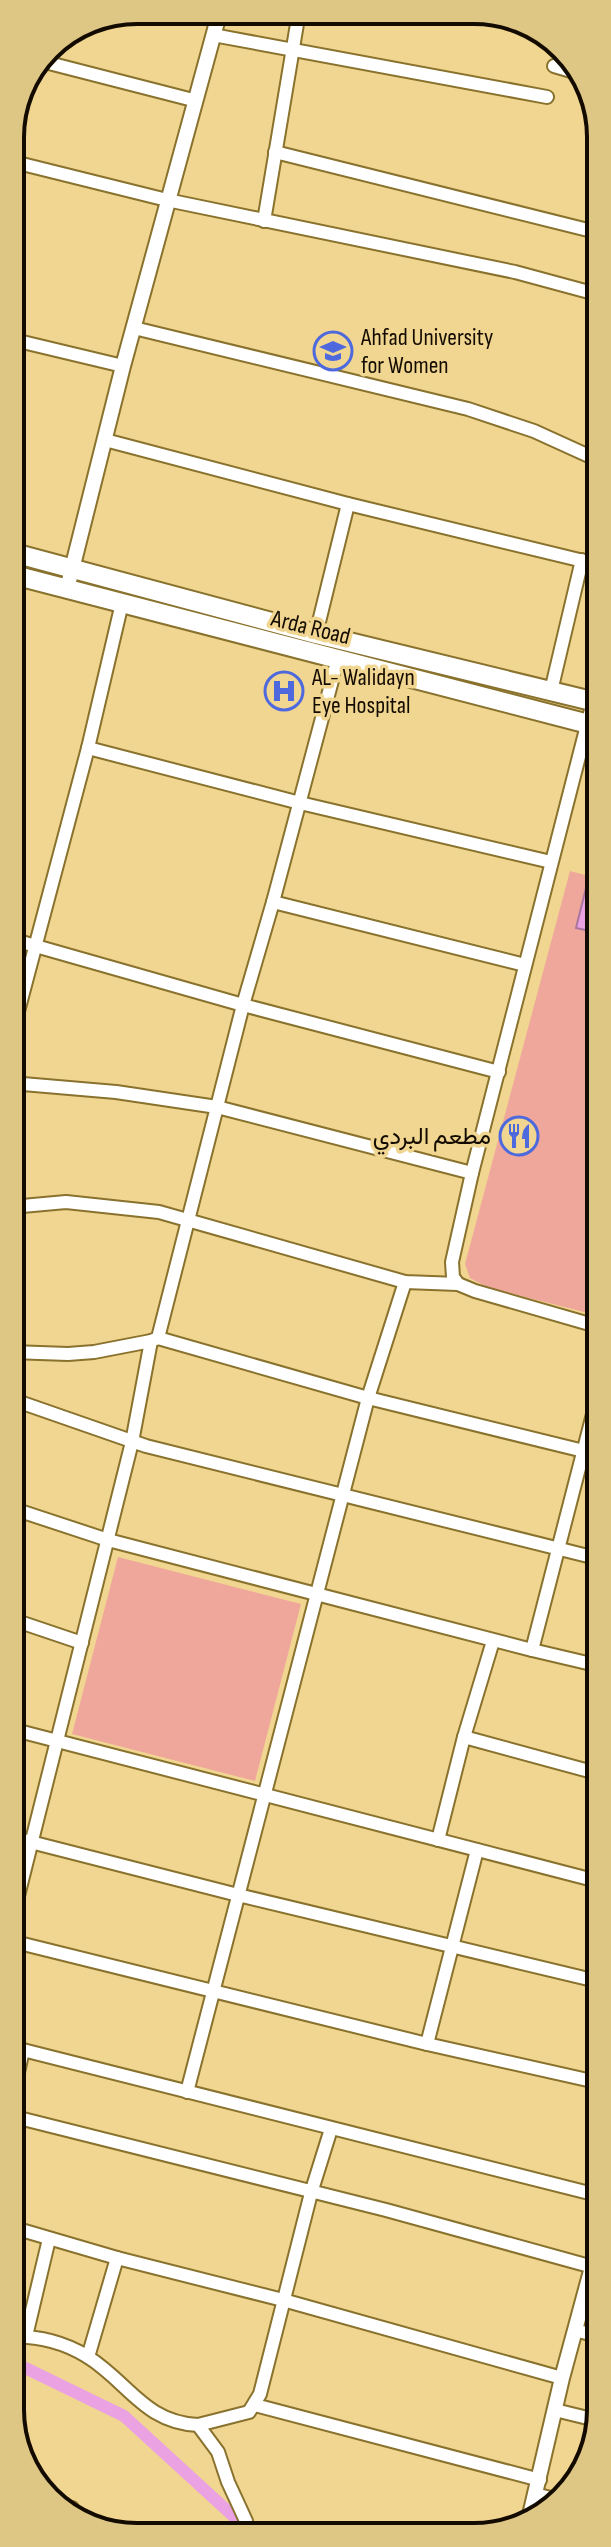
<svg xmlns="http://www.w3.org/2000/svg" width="611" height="2547" font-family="'Sofia Sans Condensed',Vazirmatn,sans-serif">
<rect width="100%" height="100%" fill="#f0d691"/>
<g fill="#f0a79b">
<polygon points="570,871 600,879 600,1316 489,1288 470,1278 465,1264"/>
<polygon points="118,1557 301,1604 255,1781 72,1734"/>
</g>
<polygon fill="#eaa2e3" stroke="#aa759f" stroke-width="2" points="586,888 600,891 599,933 576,928"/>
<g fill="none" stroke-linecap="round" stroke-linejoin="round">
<polyline stroke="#eaa2e3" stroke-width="12" points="11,2361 124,2416 254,2535"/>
<g stroke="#89722d" stroke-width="16">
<g id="minor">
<polyline points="213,35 547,97"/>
<polyline points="41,61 193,100"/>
<polyline points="554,66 578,73"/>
<polyline points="275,152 600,233"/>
<polyline points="10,161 167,200 515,272 600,295"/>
<polyline points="264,221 299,12"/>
<polyline points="134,328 468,409 534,431 600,461"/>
<polyline points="10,339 123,366"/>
<polyline points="105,440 348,504 600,565"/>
<polyline points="316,634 348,504"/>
<polyline points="551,691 582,560"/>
<polyline points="88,748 300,803 551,862"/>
<polyline points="273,902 525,965"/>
<polyline points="11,939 243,1005 499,1072"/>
<polyline points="11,1038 88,748 122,603"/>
<polyline points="11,1083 116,1092 217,1107 472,1173"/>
<polyline points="11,1207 66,1202 159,1212 405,1282 458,1284 475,1291 600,1327"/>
<polyline points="458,1284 453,1277 452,1262 472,1173 593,702"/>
<polyline points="158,1338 368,1398 600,1455"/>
<polyline points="11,1352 68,1354 94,1352 151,1341"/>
<polyline points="11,1399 146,1446 600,1559"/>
<polyline points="11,1508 108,1540 532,1650 600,1666"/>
<polyline points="11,1619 82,1643"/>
<polyline points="532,1650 600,1387"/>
<polyline points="11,1729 601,1882"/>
<polyline points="464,1737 600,1774"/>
<polyline points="11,1837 238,1895 601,1982"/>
<polyline points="438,1840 464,1737 493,1641"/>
<polyline points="11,1924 132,1442 151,1341 158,1338 243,1005 273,902 338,658"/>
<polyline points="11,1941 427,2044 601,2083"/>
<polyline points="427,2044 477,1850"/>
<polyline points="11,2047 601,2196"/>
<polyline points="187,2092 368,1398 405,1282"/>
<polyline points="11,2104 23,2050"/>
<polyline points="11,2116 386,2210 593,2267"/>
<polyline points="11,2227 117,2258 283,2300 562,2378"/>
<polyline points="575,2330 601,2337"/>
<polyline points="26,2336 49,2239"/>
<path d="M11 2337C37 2335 66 2343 88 2357 129 2383 144 2422 198 2425L218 2452 228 2482 246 2521 247 2535"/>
<polyline points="88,2357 117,2258"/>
<polyline points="255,2405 540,2480"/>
<polyline points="555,2410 600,2421"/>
<polyline points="198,2425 249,2412 260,2394 311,2193 331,2129"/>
<polyline points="535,2494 558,2500"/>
<polyline points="62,2506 72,2508 75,2514"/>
<polyline points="306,2535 319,2533 327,2535"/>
</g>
</g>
<g stroke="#89722d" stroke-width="18">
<g id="tertiary">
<polyline points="67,589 123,366 220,11"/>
<polyline points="530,2515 562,2378 601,2234"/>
</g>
</g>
<g stroke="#89722d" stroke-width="22">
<g id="primary">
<polyline points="10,552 316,634 600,703"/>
<polyline points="10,574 600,727"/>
</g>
</g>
<use href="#minor" stroke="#fff" stroke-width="12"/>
<use href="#tertiary" stroke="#fff" stroke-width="14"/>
<use href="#primary" stroke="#fff" stroke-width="18"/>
</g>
<defs>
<g id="university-ring" transform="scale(2)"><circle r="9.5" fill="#f0d691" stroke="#4e69dd" stroke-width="1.5"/><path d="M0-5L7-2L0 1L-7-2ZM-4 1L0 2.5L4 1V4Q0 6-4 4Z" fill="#4e69dd"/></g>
<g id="hospital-ring" transform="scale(2)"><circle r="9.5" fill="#f0d691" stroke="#4e69dd" stroke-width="1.5"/><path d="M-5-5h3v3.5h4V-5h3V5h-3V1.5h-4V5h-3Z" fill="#4e69dd"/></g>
<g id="restaurant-ring" transform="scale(2)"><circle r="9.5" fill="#f0d691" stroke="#4e69dd" stroke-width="1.5"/><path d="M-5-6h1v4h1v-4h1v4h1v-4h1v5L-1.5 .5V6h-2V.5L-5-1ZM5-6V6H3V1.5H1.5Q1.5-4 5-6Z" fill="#4e69dd"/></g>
</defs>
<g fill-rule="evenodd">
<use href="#university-ring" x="333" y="351"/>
<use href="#hospital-ring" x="284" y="691"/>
<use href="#restaurant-ring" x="519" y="1136"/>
</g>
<g text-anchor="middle" stroke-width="7" stroke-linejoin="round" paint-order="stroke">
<g font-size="24" fill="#140b00" stroke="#f0d691" text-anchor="start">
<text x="361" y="345">Ahfad University<tspan x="361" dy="28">for Women</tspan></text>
<text x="312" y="685">AL- Walidayn<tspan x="312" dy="28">Eye Hospital</tspan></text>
<text x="491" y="1144" text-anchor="end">مطعم البردي</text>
</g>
<g font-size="24" fill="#140b00" stroke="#f0d691">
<text transform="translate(311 627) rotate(14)" y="8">Arda Road</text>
</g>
</g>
<path d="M0 0H611V2547H0ZM137 24H474A113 113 0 0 1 587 137V2410A113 113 0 0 1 474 2523H137A113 113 0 0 1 24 2410V137A113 113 0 0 1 137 24Z" fill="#dec685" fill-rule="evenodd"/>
<path fill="none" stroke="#140b00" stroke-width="4" d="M137 24H474A113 113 0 0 1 587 137V2410A113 113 0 0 1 474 2523H137A113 113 0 0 1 24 2410V137A113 113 0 0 1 137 24Z"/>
</svg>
